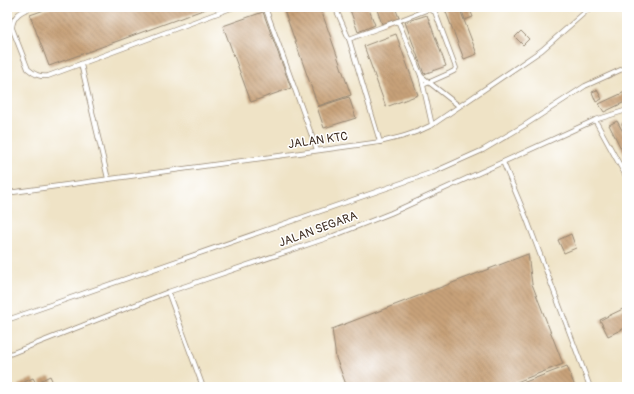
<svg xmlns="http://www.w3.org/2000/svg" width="634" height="394" font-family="Pangolin,sans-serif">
<defs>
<pattern id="building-back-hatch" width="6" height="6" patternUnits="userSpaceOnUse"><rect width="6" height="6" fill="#c8a279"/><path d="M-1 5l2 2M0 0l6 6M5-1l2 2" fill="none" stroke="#a48463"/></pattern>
</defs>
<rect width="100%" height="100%" fill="#fff"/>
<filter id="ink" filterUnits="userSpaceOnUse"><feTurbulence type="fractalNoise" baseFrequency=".025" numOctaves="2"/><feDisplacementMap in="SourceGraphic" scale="8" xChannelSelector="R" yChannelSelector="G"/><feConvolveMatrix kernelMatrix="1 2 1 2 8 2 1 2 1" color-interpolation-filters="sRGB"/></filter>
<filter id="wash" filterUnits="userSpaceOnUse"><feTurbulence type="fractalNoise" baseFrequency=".012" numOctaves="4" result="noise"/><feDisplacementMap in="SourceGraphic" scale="16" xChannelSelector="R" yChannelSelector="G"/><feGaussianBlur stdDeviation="0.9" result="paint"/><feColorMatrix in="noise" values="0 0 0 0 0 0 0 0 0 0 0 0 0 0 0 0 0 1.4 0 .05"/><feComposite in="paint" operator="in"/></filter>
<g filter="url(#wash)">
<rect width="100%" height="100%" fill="#efe3c6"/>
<g id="blocks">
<g fill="url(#building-back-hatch)">
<polygon points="53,7 211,7 49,66 30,15"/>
<polygon points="283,7 320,7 351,95 318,106"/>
<polygon points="349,7 368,7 375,25 358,32"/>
<polygon points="376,7 395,7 399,18 382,24"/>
<polygon points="444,7 459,7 477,54 464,59"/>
<polygon points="461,7 469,7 473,17 465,20"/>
<polygon points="263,12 291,88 251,102 223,26"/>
<polygon points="427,15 446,66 424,74 405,22"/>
<polygon points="521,31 529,39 523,45 515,37"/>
<polygon points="396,34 418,95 386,107 364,46"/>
<polygon points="597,90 602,99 596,102 592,92"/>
<polygon points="627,91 627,101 604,112 599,104"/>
<polygon points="349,97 356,118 324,128 317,107"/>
<polygon points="617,121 627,139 627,160 609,125"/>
<polygon points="627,122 627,131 626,132 622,124"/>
<polygon points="571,234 576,248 564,253 558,240"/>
<polygon points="528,254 532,284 563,364 504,387 347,387 336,358 332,329"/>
<polygon points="627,307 627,327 608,336 600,320"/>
<polygon points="567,366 575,387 512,387"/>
<polygon points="50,376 55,387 42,387 40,381"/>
<polygon points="33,378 38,387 19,387 18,385"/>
</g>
</g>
</g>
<g filter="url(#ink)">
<use href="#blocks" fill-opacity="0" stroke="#958672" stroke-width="1"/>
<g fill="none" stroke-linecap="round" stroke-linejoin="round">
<g stroke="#958672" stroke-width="5.5">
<g id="lane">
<path d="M33 7C21 11 13 15 12 28L28 69C35 75 40 77 48 76L234 7"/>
<polyline points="265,7 317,150"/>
<polyline points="335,7 349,39 398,21 421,76 432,125"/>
<polyline points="398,21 429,9 435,12 456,68 454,71 450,73 423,85"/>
<polyline points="349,39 380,142"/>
<polyline points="81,64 108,179"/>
<polyline points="421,76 459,106"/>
<polyline points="595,120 627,178"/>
<polyline points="503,162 526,217 590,387"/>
<path d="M7 193 380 142C398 138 415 134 432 125L542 50 591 7"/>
<polyline points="168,292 203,387"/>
<polyline points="7,320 436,171 483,150 525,125 585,86 627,67"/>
<polyline points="10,354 168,292 333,236 391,213 595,120 627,110"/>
</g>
</g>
<use href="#lane" stroke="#fff" stroke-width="4"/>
</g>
</g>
<g text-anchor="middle" stroke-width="3" stroke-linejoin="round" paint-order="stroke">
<g font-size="12" fill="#3b2a1e" stroke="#fff">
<text transform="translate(318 140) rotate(-8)" y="4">JALAN KTC</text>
<text transform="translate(318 229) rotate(-20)" y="4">JALAN SEGARA</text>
</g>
</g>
<rect width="634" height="394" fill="none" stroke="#fff" stroke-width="24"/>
</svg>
